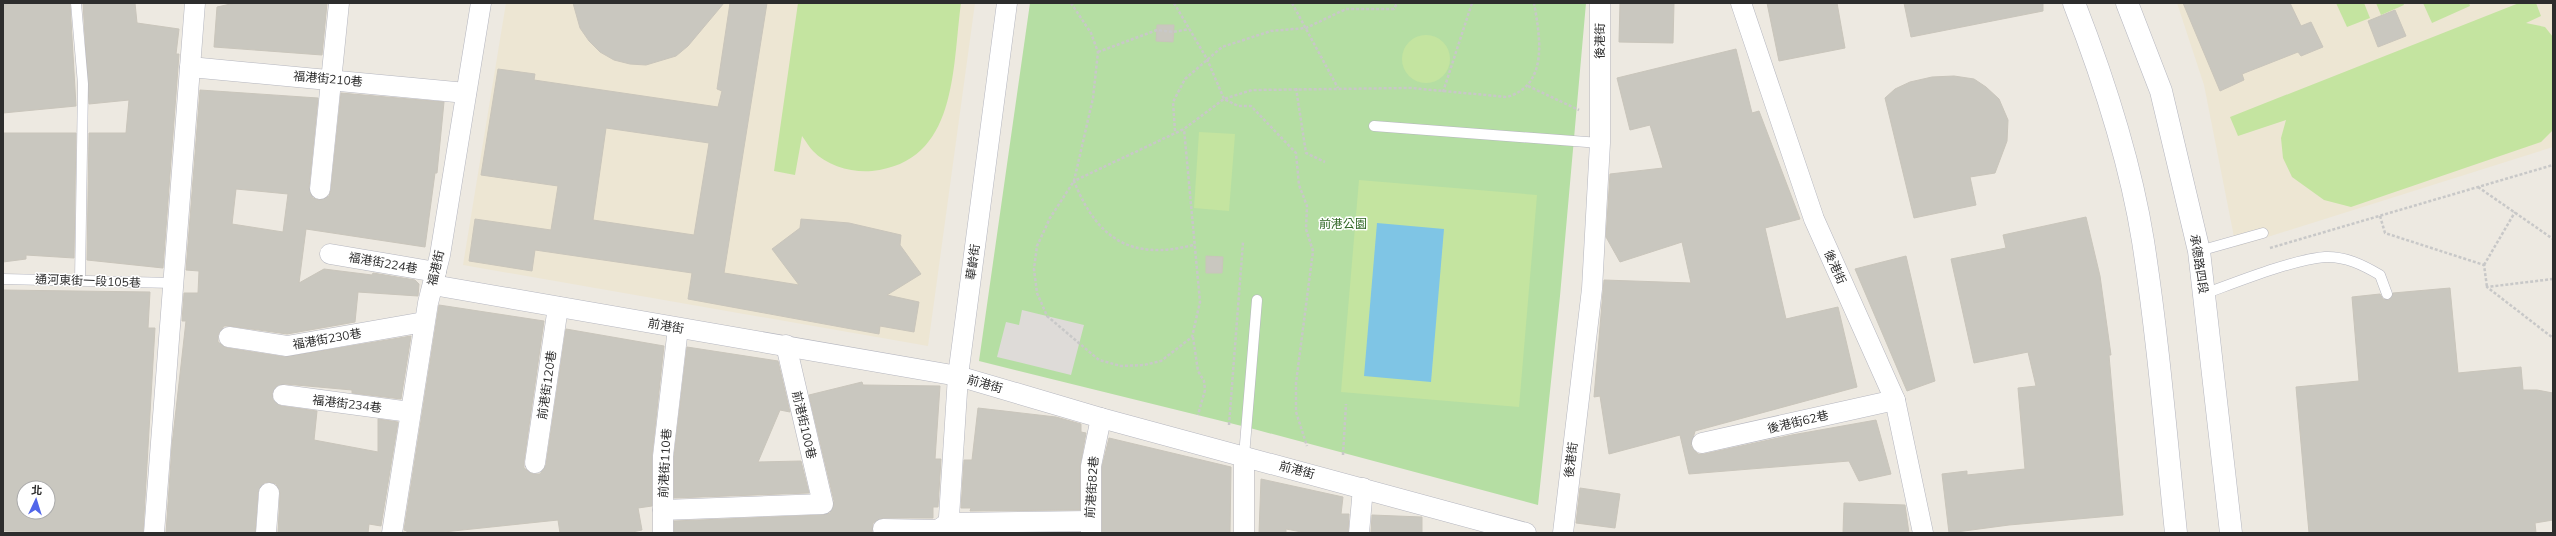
<svg xmlns="http://www.w3.org/2000/svg" width="2556" height="536" font-family="Mulish,'Noto Sans TC',sans-serif">
<rect width="100%" height="100%" fill="#ede9e1"/>
<g fill="#ede6d3">
<polygon points="506,3 975,3 928,346 463,265"/>
<polygon points="2177,3 2553,3 2553,147 2236,247 2204,85"/>
</g>
<polygon fill="#b5dea3" points="1030,3 1586,3 1560,296 1538,505 1250,428 979,361"/>
<g fill="#c4e4a0">
<path d="M798 3H961C952 69 958 162 872 171 853 173 827 166 813 151 809 147 806 141 802 136L795 175 774 171Z"/>
<polygon points="2336,3 2364,3 2370,18 2347,27"/>
<polygon points="2376,3 2403,3 2404,5 2381,15"/>
<polygon points="2423,3 2469,3 2470,6 2432,23"/>
<polygon points="2519,3 2536,3 2541,16 2526,23 2545,27 2553,37 2553,130 2541,142 2351,207 2324,200 2292,177 2283,158 2281,138 2286,120 2238,136 2230,117"/>
<circle cx="1426" cy="59" r="24"/>
<polygon points="1199,132 1235,134 1229,211 1194,208"/>
<polygon points="1359,180 1537,195 1519,407 1341,392"/>
</g>
<polygon fill="#dedbd8" points="1022,310 1084,325 1071,375 997,357 1006,322 1019,325"/>
<polygon fill="#7fc5e5" points="1377,223 1444,229 1431,382 1364,376"/>
<g fill="#c9c7bf" stroke="#c9c5bb" fill-rule="evenodd">
<polygon points="3,3 70,3 76,106 3,113"/>
<polygon points="83,3 135,3 137,23 179,29 176,54 179,54 163,268 87,260 89,133 126,133 129,100 89,104"/>
<polygon points="235,3 327,3 322,55 214,47 217,7"/>
<polygon points="573,3 724,3 688,46 676,56 646,65 630,64 614,60 600,52 589,41 580,28"/>
<path d="M730 3H767L724 273 799 285 772 249 800 228 801 219 849 223 901 235 900 245 921 274 887 295 919 302 914 332 880 326 879 334 688 299 692 273 535 250 532 271 469 261 475 219 551 230 558 186 481 175 498 69 535 74 534 80 718 107 722 91 717 89ZM606 128 709 143 694 235 593 220Z"/>
<polygon points="1620,3 1674,3 1673,43 1619,42"/>
<polygon points="1767,3 1837,3 1845,48 1779,61"/>
<polygon points="1904,3 2043,3 2043,11 1911,37"/>
<polygon points="2183,3 2290,3 2301,26 2311,22 2323,47 2301,56 2298,52 2242,74 2244,80 2220,91"/>
<polygon points="2395,10 2406,36 2378,47 2368,21"/>
<polygon points="1157,25 1174,25 1173,42 1156,41"/>
<polygon points="1736,49 1752,113 1759,111 1800,219 1765,228 1786,319 1838,307 1857,387 1695,431 1691,446 1698,454 1704,454 1792,435 1876,420 1891,474 1859,481 1849,461 1689,474 1680,435 1609,454 1600,396 1594,397 1604,280 1691,283 1682,242 1620,262 1606,237 1610,174 1663,168 1650,125 1630,130 1617,78"/>
<polygon points="1954,76 1974,79 1986,87 1999,99 2008,120 2007,141 1995,173 1970,177 1976,205 1914,218 1885,98 1895,89 1910,82 1932,77"/>
<path d="M200 90 318 98 309 188 313 198 319 200 329 196 331 190 341 93 444 102 437 173H435L425 247 306 229 299 283 324 269 372 275 373 273 415 280 419 284 418 296 358 292 355 322 287 334 230 326H224L218 335V342L227 348 285 357 411 336 401 399 352 393V390L285 384 278 385 272 393 273 400 281 406 317 411 314 440 378 452V419L398 422 381 526 369 524 368 533H278L280 493 276 484 269 482 264 483 258 492 255 533H166L172 445 186 321H182L184 293H198L199 271 186 270ZM236 189 288 194 283 232 232 224Z"/>
<polygon points="3,133 76,133 74,258 26,255 26,259 3,262"/>
<polygon points="2086,217 2100,276 2111,355 2109,355 2123,515 2009,525 1949,533 1942,474 1967,471 1967,475 2025,469 2018,388 2036,386 2028,352 1974,363 1951,259 2006,248 2003,235"/>
<polygon points="1206,256 1223,257 1222,273 1206,273"/>
<polygon points="1906,256 1935,381 1907,391 1855,269"/>
<polygon points="2450,288 2458,373 2521,367 2523,390 2537,390 2553,393 2553,520 2535,523 2536,533 2309,533 2296,387 2359,381 2352,297 2380,294 2383,299 2389,300 2393,293"/>
<path d="M3 290 150 292 148 328H155L143 533 3 531ZM24 488H48V512H24Z"/>
<polygon points="439,305 544,321 524,461 524,468 533,474 540,474 546,465 566,329 664,346 652,455 652,506 638,508 642,530 627,533 560,533 558,520 434,533 407,533 407,531 404,530"/>
<polygon points="687,347 778,361 790,412 780,410 758,462 801,461 809,493 674,498 674,457"/>
<polygon points="862,382 863,385 940,386 935,459 941,459 938,507 933,507 933,518 883,518 873,523 872,533 674,533 674,521 823,515 830,513 834,501 809,395"/>
<polygon points="978,408 1056,417 1081,424 1081,432 1086,433 1080,466 1080,510 970,511 971,508 961,508 964,460 972,460"/>
<polygon points="1109,438 1231,467 1230,533 1102,533 1102,467"/>
<polygon points="1261,479 1343,497 1341,514 1349,514 1348,533 1307,533 1286,529 1286,533 1259,533"/>
<polygon points="1580,488 1620,494 1615,528 1576,523"/>
<polygon points="1844,503 1905,505 1909,533 1843,533"/>
<polygon points="1372,515 1422,517 1422,533 1371,533"/>
</g>
<g fill="none" stroke-linecap="round" stroke-linejoin="round">
<g stroke="#b5b6bf" stroke-width="11">
<g id="lane">
<polyline points="76,3 83,84 80,281"/>
<polyline points="1374,126 1600,143"/>
<polyline points="2199,251 2263,233"/>
<polyline points="3,279 173,283"/>
<path d="M2204 294C2237 282 2291 260 2325 257 2345 256 2363 265 2380 275L2387 294"/>
<polyline points="1244,456 1257,300"/>
</g>
</g>
<g stroke="#b5b6bf" stroke-width="21">
<g id="street">
<polyline points="1741,3 1814,219 1895,400 1923,533"/>
<polyline points="190,67 466,93"/>
<polyline points="320,189 339,3"/>
<polyline points="330,254 436,272"/>
<polyline points="433,285 958,376 1101,418 1526,533"/>
<polyline points="229,337 287,346 424,322"/>
<polyline points="283,395 410,412"/>
<polyline points="1702,443 1895,400"/>
<polyline points="535,463 558,307"/>
<polyline points="663,510 823,504 786,345"/>
<polyline points="883,529 938,530 948,523 1089,521"/>
<polyline points="154,533 195,3"/>
<polyline points="266,533 269,493"/>
<polyline points="392,533 428,303 440,255 481,3"/>
<polyline points="663,533 663,456 678,328"/>
<polyline points="948,533 958,376 1007,3"/>
<polyline points="1091,533 1091,466 1101,418"/>
<polyline points="1244,533 1244,456"/>
<polyline points="1359,533 1363,488"/>
<polyline points="1563,533 1592,289 1600,143 1600,3"/>
</g>
</g>
<g stroke="#b5b6bf" stroke-width="23">
<g id="secondary">
<path d="M2074 3C2104 80 2130 160 2143 241 2158 338 2166 436 2176 533"/>
<polyline points="2127,3 2161,91 2199,251 2231,533"/>
</g>
</g>
<g stroke="#c8c8c8" stroke-width="2.5" stroke-dasharray="3 2" stroke-linecap="butt">
<polyline points="1071,3 1091,33 1098,52 1093,98 1074,181 1050,218 1037,246 1034,269 1037,293 1047,316 1099,360 1121,366 1144,365 1161,361 1192,337 1200,302 1184,129"/>
<polyline points="1174,3 1207,59 1224,99 1238,106 1251,106 1296,153 1299,185 1307,206 1306,229 1313,251 1296,383 1296,412 1307,446"/>
<polyline points="1292,3 1338,88"/>
<polyline points="1098,52 1157,30 1173,32 1189,29"/>
<polyline points="1528,86 1579,110"/>
<polyline points="1296,88 1306,153 1325,162"/>
<polyline points="1443,92 1472,3"/>
<polyline points="1175,131 1173,102 1185,79 1222,47 1271,31 1306,28 1346,9 1394,9 1397,3"/>
<polyline points="2478,187 2553,239"/>
<polyline points="2380,216 2385,233 2484,265 2487,287"/>
<path d="M1193 245C1131 261 1097 239 1074 181L1184 129 1224 99 1252 90 1411 88 1507 97C1549 85 1540 37 1534 3"/>
<polyline points="2270,248 2553,165"/>
<polyline points="2484,265 2515,212"/>
<polyline points="2553,279 2487,287 2553,338"/>
<polyline points="1193,337 1198,371 1204,381 1205,390 1198,415"/>
<polyline points="1229,425 1243,242"/>
<polyline points="1343,455 1346,404"/>
</g>
<use href="#lane" stroke="#fff" stroke-width="10"/>
<use href="#street" stroke="#fff" stroke-width="20"/>
<use href="#secondary" stroke="#fff" stroke-width="22"/>
</g>
<g text-anchor="middle" stroke-width="3" stroke-linejoin="round" paint-order="stroke">
<g font-size="12" fill="#2d2d2d" stroke="#fff">
<text transform="translate(1600 41) rotate(-89)" y="4">後港街</text>
<text transform="translate(328 79) rotate(5)" y="4">福港街210巷</text>
<text transform="translate(973 262) rotate(-82)" y="4">華齡街</text>
<text transform="translate(383 263) rotate(10)" y="4">福港街224巷</text>
<text transform="translate(2199 264) rotate(81)" y="4">承德路四段</text>
<text transform="translate(1835 267) rotate(66)" y="4">後港街</text>
<text transform="translate(436 268) rotate(-77)" y="4">福港街</text>
<text transform="translate(88 281) rotate(2)" y="4">通河東街一段105巷</text>
<text transform="translate(666 326) rotate(10)" y="4">前港街</text>
<text transform="translate(327 339) rotate(-10)" y="4">福港街230巷</text>
<text transform="translate(985 384) rotate(16)" y="4">前港街</text>
<text transform="translate(547 385) rotate(-82)" y="4">前港街120巷</text>
<text transform="translate(347 404) rotate(7)" y="4">福港街234巷</text>
<text transform="translate(1798 422) rotate(-13)" y="4">後港街62巷</text>
<text transform="translate(804 425) rotate(77)" y="4">前港街100巷</text>
<text transform="translate(1571 460) rotate(-83)" y="4">後港街</text>
<text transform="translate(665 463) rotate(-87)" y="4">前港街110巷</text>
<text transform="translate(1297 470) rotate(15)" y="4">前港街</text>
<text transform="translate(1092 487) rotate(-86)" y="4">前港街82巷</text>
</g>
<g font-size="12" fill="#2d6522" stroke="#fff">
<text x="1343" y="228">前港公園</text>
</g>
</g>
<rect width="2556" height="536" fill="none" stroke="#2d2d2d" stroke-width="8"/>
<g transform="translate(36 500) rotate(4)"><circle r="19" fill="#ffffff" stroke="#ababab"/>
<path d="M0-3L7 15L0 10L-7 15Z" fill="#5166ea"/>
<text y="-6" font-size="11" font-weight="bold" text-anchor="middle" fill="#2d2d2d">北</text>
</g>
</svg>
